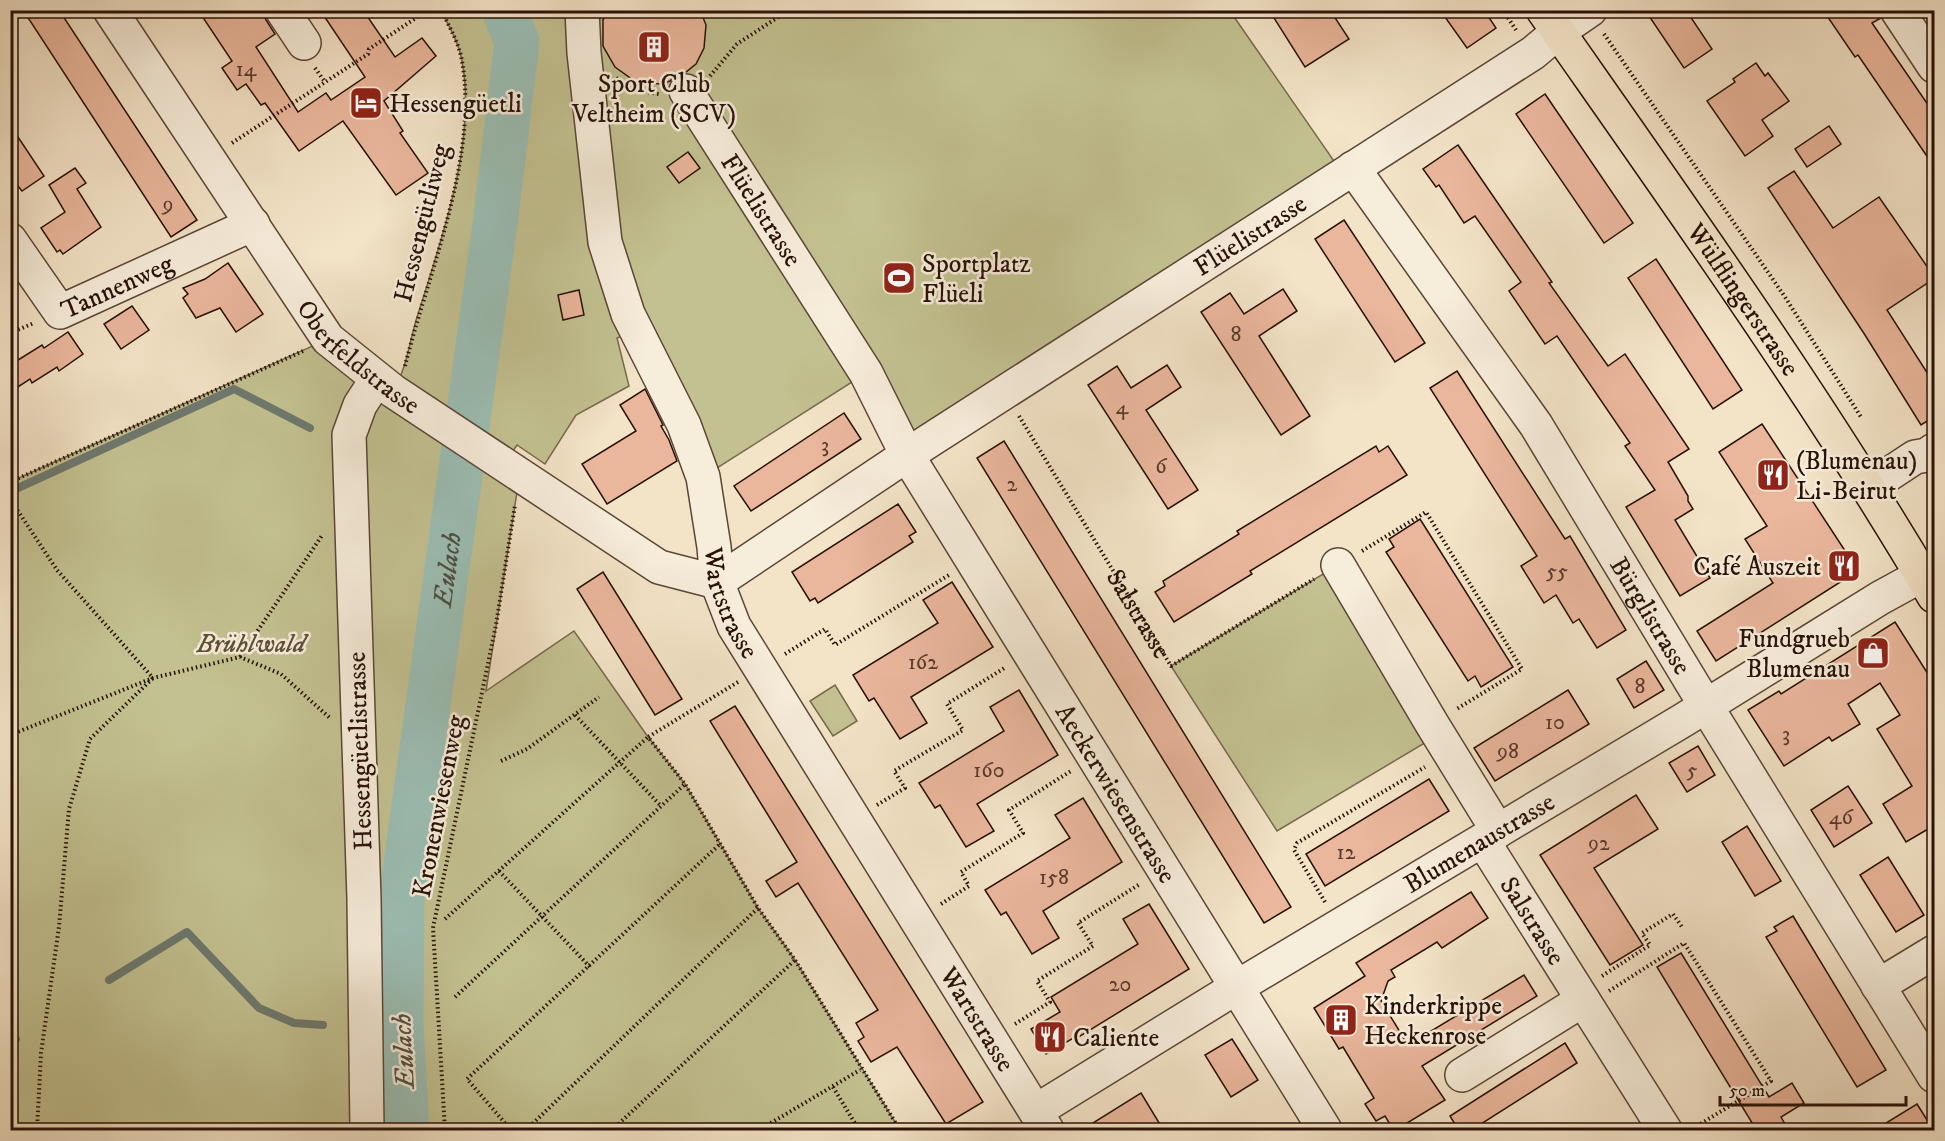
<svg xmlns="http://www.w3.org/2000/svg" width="1945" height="1141" font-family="'IM FELL DW Pica',serif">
<rect width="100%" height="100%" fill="#f3e3c7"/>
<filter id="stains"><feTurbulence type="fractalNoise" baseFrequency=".00333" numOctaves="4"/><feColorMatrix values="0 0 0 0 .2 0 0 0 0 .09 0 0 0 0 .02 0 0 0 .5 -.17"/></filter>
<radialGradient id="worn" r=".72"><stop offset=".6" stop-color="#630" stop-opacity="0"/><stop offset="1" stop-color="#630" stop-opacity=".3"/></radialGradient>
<g fill="#c3c191" stroke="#76694c" stroke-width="1.5">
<path d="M441 11H570L628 334 617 338 629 386 576 415 545 464 517 445 504 464 517 492 486 691 574 631 648 737 685 784 758 908 795 960 900 1130H11L10 482 328 339 393 391C408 366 409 341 418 314 442 238 477 140 462 61 459 43 449 26 441 11Z"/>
<polygon points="582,11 1230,11 1343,174 921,447 866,373 703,477 628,314"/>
<polygon points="1338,565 1438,735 1277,831 1171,666"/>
<polygon points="835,685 857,721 833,736 810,701"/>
</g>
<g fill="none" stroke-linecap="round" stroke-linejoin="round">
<g stroke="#6d796e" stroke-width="8">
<polyline points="470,398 486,410"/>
<polyline points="18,488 234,389 310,428"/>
<polyline points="109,980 187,932 259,1008 294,1023 323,1025"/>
<polyline points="389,1025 401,1025"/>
<polyline points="10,1044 16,1039"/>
</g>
<path stroke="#9bbeb4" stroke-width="45" id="s1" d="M407 1130 401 1025 402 892 495 224 517 42 504 10"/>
</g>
<g fill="#eab69c" stroke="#281106" stroke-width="1.5">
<polygon points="23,10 59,10 197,220 171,237"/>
<polygon points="198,10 263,10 266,20 275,34 256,47 298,112 326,93 331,100 365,77 320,10 363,10 395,57 422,38 436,56 384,101 403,131 400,133 428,173 396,195 343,121 299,151 265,103 261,105 246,84 237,90 222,68 232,61"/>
<polygon points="608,10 700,10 706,25 704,48 696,64 686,72 675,76 670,81 661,84 636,82 615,67 603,46 603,20"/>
<polygon points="1269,10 1330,10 1349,39 1305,67"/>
<polygon points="1440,10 1484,10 1496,28 1467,48"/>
<polygon points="1645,10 1686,10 1712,49 1684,68"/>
<polygon points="1823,10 1878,10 1881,18 1872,23 1935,115 1935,168 1858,55 1855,57"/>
<polygon points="1756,63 1765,76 1768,73 1789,101 1762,120 1773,136 1745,156 1707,101 1735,82 1733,79"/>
<polygon points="1545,94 1633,223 1604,243 1516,114"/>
<polygon points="10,125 44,176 22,191 18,186 10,191"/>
<polygon points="1829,126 1841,144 1807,167 1795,149"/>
<polygon points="1458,145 1552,282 1549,283 1608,366 1625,354 1689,449 1668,462 1688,496 1688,501 1693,509 1675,520 1710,578 1680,596 1626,507 1655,490 1625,446 1630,443 1557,336 1545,344 1509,291 1521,282 1475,216 1464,223 1439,185 1436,187 1423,169"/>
<polygon points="688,152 700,168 679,183 667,167"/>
<polygon points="75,168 86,183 77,189 101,227 63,254 60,250 57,252 41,228 65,212 49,185"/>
<polygon points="1794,171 1833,228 1879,197 1935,278 1887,310 1935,385 1935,416 1921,425 1865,335 1768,188"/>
<polygon points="1344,220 1425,343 1395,362 1315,239"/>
<polygon points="1656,259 1742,390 1713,409 1628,278"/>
<polygon points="228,263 263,314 236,332 220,308 196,318 183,298 188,294 183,288 205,279"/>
<polygon points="1283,289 1297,311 1259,336 1310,416 1281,435 1201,312 1230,293 1244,314"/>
<polygon points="579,290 584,315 563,320 558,295"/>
<polygon points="132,306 149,330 121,349 104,324"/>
<polygon points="68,332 83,354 59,371 57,367 32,383 30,379 10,392 10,365 42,345 44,348"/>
<polygon points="1167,365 1181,387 1146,410 1198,490 1168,509 1088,385 1117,366 1131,388"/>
<polygon points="1457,371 1565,539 1570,536 1626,630 1597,648 1579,619 1573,623 1556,595 1544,603 1521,566 1537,556 1430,388"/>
<polygon points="645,389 663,425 661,426 669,440 677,461 607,504 582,464 636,431 620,405"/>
<polygon points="844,413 861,439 751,511 734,486"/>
<polygon points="1762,424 1855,566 1853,574 1716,661 1697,631 1773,583 1745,539 1767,526 1719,452"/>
<polygon points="1004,441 1291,907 1264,923 977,458"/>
<polygon points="1376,446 1379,452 1388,446 1407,475 1250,571 1252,574 1174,622 1155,592 1165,586 1163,581 1239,534 1237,531"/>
<polygon points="898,504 916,532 909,536 913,542 818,603 815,598 810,601 792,572"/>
<polygon points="1420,519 1513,667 1481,687 1475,676 1468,681 1386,552 1394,547 1389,539"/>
<polygon points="603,572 682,699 655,715 577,589"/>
<polygon points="952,582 993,647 911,697 927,723 900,739 874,698 869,701 853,675 938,623 923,600"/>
<polygon points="1895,622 1935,685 1935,825 1906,842 1883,804 1912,786 1877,729 1900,715 1880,683 1848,704 1860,724 1832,741 1829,737 1784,766 1748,710 1779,691 1781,694"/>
<polygon points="1646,661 1664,690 1634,708 1617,679"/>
<polygon points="1019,690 1058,755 977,804 994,831 966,847 940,805 935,808 919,783 1004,731 990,707"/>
<polygon points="1568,690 1589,724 1495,781 1474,748"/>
<polygon points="735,706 983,1102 946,1124 897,1047 871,1062 858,1041 864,1037 856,1023 878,1010 798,883 776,897 766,881 797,862 710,721"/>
<polygon points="1698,746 1715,775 1687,792 1669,763"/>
<polygon points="1429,779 1449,811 1325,886 1306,854"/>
<polygon points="1848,786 1872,823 1834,847 1811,810"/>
<polygon points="1636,795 1658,829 1594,868 1643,945 1610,965 1540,855"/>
<polygon points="1083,798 1122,862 1043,911 1059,938 1032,954 1006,912 1001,915 985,890 1070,838 1055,815"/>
<polygon points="1747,826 1781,881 1755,896 1722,842"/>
<polygon points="1888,857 1924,915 1896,932 1860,875"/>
<polygon points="1471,892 1488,918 1442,948 1437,942 1391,970 1395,977 1388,981 1381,1001 1408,1045 1524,975 1537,996 1422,1066 1445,1100 1394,1131 1385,1116 1376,1121 1365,1104 1374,1098 1343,1047 1339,1049 1314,1008 1365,976 1356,963"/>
<polygon points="1149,904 1189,969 1077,1038 1075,1037 1046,1054 1031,1029 1060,1012 1051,997 1138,944 1123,919"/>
<polygon points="1793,916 1886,1070 1857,1087 1766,937 1777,931 1774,927"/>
<polygon points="1681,953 1769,1097 1792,1083 1804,1103 1781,1117 1789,1131 1757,1131 1657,967"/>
<polygon points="1232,1039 1258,1080 1231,1097 1205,1055"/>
<polygon points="1565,1043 1577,1063 1470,1131 1459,1131 1450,1116"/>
<polygon points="1141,1093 1164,1131 1080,1131"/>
<polygon points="1917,1104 1934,1131 1873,1131"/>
</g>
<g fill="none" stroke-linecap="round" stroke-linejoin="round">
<g stroke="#5b4636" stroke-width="36">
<g id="minor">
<path id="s3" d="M110 10 328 339 393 391 659 567 717 582"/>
<polyline points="282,10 304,43"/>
<path id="s4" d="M582 10 584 53 605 242 628 314 684 425 703 477 714 547 717 582 734 626 1047 1130"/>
<polyline points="1897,10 1934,66"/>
<path id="s5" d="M686 91 866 373 907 455 1325 1130"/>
<path id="s6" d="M1353 168 1536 425 1695 688 1934 1076"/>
<path id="s7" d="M10 240 60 312 253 224"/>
<polyline points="1868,488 1915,457 1927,455 1934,450"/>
<polyline points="1338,565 1432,724 1498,831"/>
<path id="s8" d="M717 582 907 455 1533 53 1558 32 1590 10"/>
<path id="s9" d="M1483 841 1665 1130"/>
<polyline points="1878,986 1934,952"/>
<polyline points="1462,1075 1583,1000"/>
<path id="s10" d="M1036 1111 1237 987 1685 719 1880 598 1922 575 1934 572"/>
<polyline points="367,1130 364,899 349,435 360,405 377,379"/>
</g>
</g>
<g stroke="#281106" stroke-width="36">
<g id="major">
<path id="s11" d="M1543 10C1678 203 1815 394 1934 596"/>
</g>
</g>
<g stroke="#281106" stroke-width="4" stroke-dasharray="1.5 3" stroke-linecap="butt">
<polyline points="1503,10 1516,30"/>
<polyline points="1604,34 1785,297 1861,417"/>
<polyline points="315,68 325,82"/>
<polyline points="710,76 737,44 789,10"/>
<polyline points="616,78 634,90 659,94"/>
<polyline points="232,143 368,54 369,49 428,10"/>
<polyline points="10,333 34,323"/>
<path d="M405 366C428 273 479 157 462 61 459 43 449 26 441 10"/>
<path id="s2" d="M1019 416 1171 666 1314 579"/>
<polyline points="10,482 303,351"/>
<polyline points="10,499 57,570 153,678"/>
<polyline points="1362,551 1426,512 1522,669 1455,710"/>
<polyline points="1928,650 1933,650"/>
<polyline points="785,654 825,629 835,645 949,575"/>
<polyline points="240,657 323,534"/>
<polyline points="738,682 648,737 685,784 758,908 795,960 900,1130"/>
<polyline points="575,715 661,806"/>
<polyline points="10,735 153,678 240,657 281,674 330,718"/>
<polyline points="501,761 527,749 599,697"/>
<polyline points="877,805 905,788 894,771 963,730 947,704 1006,667"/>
<polyline points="499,871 590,967"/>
<polyline points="1325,902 1294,850 1297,843 1425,767"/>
<polyline points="941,904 969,886 961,872 1023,833 1009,810 1071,771"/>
<polyline points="445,919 648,737"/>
<polyline points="1602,976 1650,945 1642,933 1673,914 1682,927"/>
<polyline points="1609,991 1684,943 1771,1081 1692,1129"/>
<polyline points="455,997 685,784"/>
<polyline points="1015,1024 1050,1002 1037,981 1093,946 1078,923 1140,884"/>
<polyline points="833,1087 859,1130"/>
<polyline points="37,1130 41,1053 59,927 69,809 90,739 153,678"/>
<polyline points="445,1130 433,928 496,625 515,505"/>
<polyline points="511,1130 467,1079 720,844"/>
<polyline points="526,1130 758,908"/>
<polyline points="612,1130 795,960"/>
<polyline points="759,1130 860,1070"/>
</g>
<use href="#minor" stroke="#f7eddb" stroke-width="33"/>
<use href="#major" stroke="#f3e3c7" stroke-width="33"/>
</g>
<defs>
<g id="building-square" transform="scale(1.725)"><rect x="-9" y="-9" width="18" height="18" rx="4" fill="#8f2418" stroke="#f7eddb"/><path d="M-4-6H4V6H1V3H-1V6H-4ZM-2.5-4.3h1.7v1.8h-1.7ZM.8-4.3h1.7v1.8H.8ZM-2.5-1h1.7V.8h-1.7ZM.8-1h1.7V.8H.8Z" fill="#fff"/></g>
<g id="hotel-square" transform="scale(1.725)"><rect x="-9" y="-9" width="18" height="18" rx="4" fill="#8f2418" stroke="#f7eddb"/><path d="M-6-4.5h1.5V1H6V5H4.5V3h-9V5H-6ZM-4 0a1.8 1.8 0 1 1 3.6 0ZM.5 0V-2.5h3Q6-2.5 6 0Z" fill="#fff"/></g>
<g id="stadium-square" transform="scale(1.725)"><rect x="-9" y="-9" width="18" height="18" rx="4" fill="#8f2418" stroke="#f7eddb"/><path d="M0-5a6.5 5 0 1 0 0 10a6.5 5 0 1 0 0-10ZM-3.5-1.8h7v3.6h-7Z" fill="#fff"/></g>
<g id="restaurant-square" transform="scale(1.725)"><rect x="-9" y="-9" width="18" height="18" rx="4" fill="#8f2418" stroke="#f7eddb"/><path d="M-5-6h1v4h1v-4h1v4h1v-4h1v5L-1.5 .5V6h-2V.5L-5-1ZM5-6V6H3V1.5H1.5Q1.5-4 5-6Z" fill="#fff"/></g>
<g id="shop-square" transform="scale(1.725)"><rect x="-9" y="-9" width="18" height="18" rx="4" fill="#8f2418" stroke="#f7eddb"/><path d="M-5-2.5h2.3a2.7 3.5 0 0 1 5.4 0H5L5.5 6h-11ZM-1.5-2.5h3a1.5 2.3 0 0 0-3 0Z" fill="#fff"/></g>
</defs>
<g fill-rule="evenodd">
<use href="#building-square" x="654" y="47"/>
<use href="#hotel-square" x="366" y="103"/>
<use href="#stadium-square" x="899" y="278"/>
<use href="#restaurant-square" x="1773" y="475"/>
<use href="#restaurant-square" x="1844" y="566"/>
<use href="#shop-square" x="1873" y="653"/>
<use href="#building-square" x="1341" y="1020"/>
<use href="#restaurant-square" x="1050" y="1037"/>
</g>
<g text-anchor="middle" stroke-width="5" stroke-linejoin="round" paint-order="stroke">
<g font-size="22" fill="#583a2c">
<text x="246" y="76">14</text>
<text x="168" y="211">9</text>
<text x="1236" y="341">8</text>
<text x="1122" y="414">4</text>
<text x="825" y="452">3</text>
<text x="1161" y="473">6</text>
<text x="1012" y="491">2</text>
<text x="1557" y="578">55</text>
<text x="923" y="669">162</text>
<text x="1640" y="693">8</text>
<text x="1555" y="729">10</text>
<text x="1786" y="741">3</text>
<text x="1508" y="758">98</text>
<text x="989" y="777">160</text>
<text x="1692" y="777">5</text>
<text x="1841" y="824">46</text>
<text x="1599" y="850">92</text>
<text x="1346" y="859">12</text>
<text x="1054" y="884">158</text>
<text x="1120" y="991">20</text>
</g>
<g font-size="26" fill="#281106" stroke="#f7eddb" text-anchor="start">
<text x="654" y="92" text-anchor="middle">Sport Club<tspan x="654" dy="30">Veltheim (SCV)</tspan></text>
<text x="389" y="112">Hessengüetli</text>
<text x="922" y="272">Sportplatz<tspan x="922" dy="30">Flüeli</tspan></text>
<text x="1796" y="469">(Blumenau)<tspan x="1796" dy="30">Li-Beirut</tspan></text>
<text x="1821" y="575" text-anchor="end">Café Auszeit</text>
<text x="1850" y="647" text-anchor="end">Fundgrueb<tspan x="1850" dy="30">Blumenau</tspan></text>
<text x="1364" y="1014">Kinderkrippe<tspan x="1364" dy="30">Heckenrose</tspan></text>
<text x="1073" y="1046">Caliente</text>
</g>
<g font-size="26" fill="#281106" stroke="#f7eddb">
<text dy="9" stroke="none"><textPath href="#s5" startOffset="141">Flüelistrasse</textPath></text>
<text transform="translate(421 223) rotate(-76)" y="9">Hessengütliweg</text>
<text dy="9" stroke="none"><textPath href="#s8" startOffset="636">Flüelistrasse</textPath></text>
<text dy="9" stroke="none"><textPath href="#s7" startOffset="150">Tannenweg</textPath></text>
<text dy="9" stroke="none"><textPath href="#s11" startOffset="352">Wülflingerstrasse</textPath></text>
<text dy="9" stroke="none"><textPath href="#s3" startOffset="429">Oberfeldstrasse</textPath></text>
<text dy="9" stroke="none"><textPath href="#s4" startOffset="618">Wartstrasse</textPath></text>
<text dy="9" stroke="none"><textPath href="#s2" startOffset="231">Salstrasse</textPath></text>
<text dy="9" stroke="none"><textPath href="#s6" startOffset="538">Bürglistrasse</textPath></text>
<text transform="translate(359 751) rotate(-92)" y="9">Hessengüetlistrasse</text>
<text dy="9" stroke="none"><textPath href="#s5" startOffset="824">Aeckerwiesenstrasse</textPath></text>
<text transform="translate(438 806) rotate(-79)" y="9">Kronenwiesenweg</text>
<text dy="9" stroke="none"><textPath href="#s10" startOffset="518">Blumenaustrasse</textPath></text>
<text dy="9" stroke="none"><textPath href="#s9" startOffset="94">Salstrasse</textPath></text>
<text dy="9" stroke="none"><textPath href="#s4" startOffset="1104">Wartstrasse</textPath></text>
</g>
<g font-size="26" font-style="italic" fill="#5e4f37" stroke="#f7eddb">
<text x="251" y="652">Brühlwald</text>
</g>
<g font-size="27" font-style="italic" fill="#504e43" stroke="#f7eddb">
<text dy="9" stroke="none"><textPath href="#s1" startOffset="564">Eulach</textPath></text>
<text transform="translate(403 1051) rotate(-93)" y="9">Eulach</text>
</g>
</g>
<rect width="1945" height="1141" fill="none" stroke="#f3e3c7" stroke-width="36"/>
<rect x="12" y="12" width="1921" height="1117" fill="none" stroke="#281106" stroke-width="3"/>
<rect x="18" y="18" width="1909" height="1105" fill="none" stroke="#281106" stroke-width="1.5"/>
<path d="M1720 1096v9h186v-9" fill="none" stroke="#281106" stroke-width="3"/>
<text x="1729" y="1096" font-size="18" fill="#281106" stroke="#f7eddb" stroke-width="4.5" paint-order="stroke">50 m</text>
<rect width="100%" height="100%" filter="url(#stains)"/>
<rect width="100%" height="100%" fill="url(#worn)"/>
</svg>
